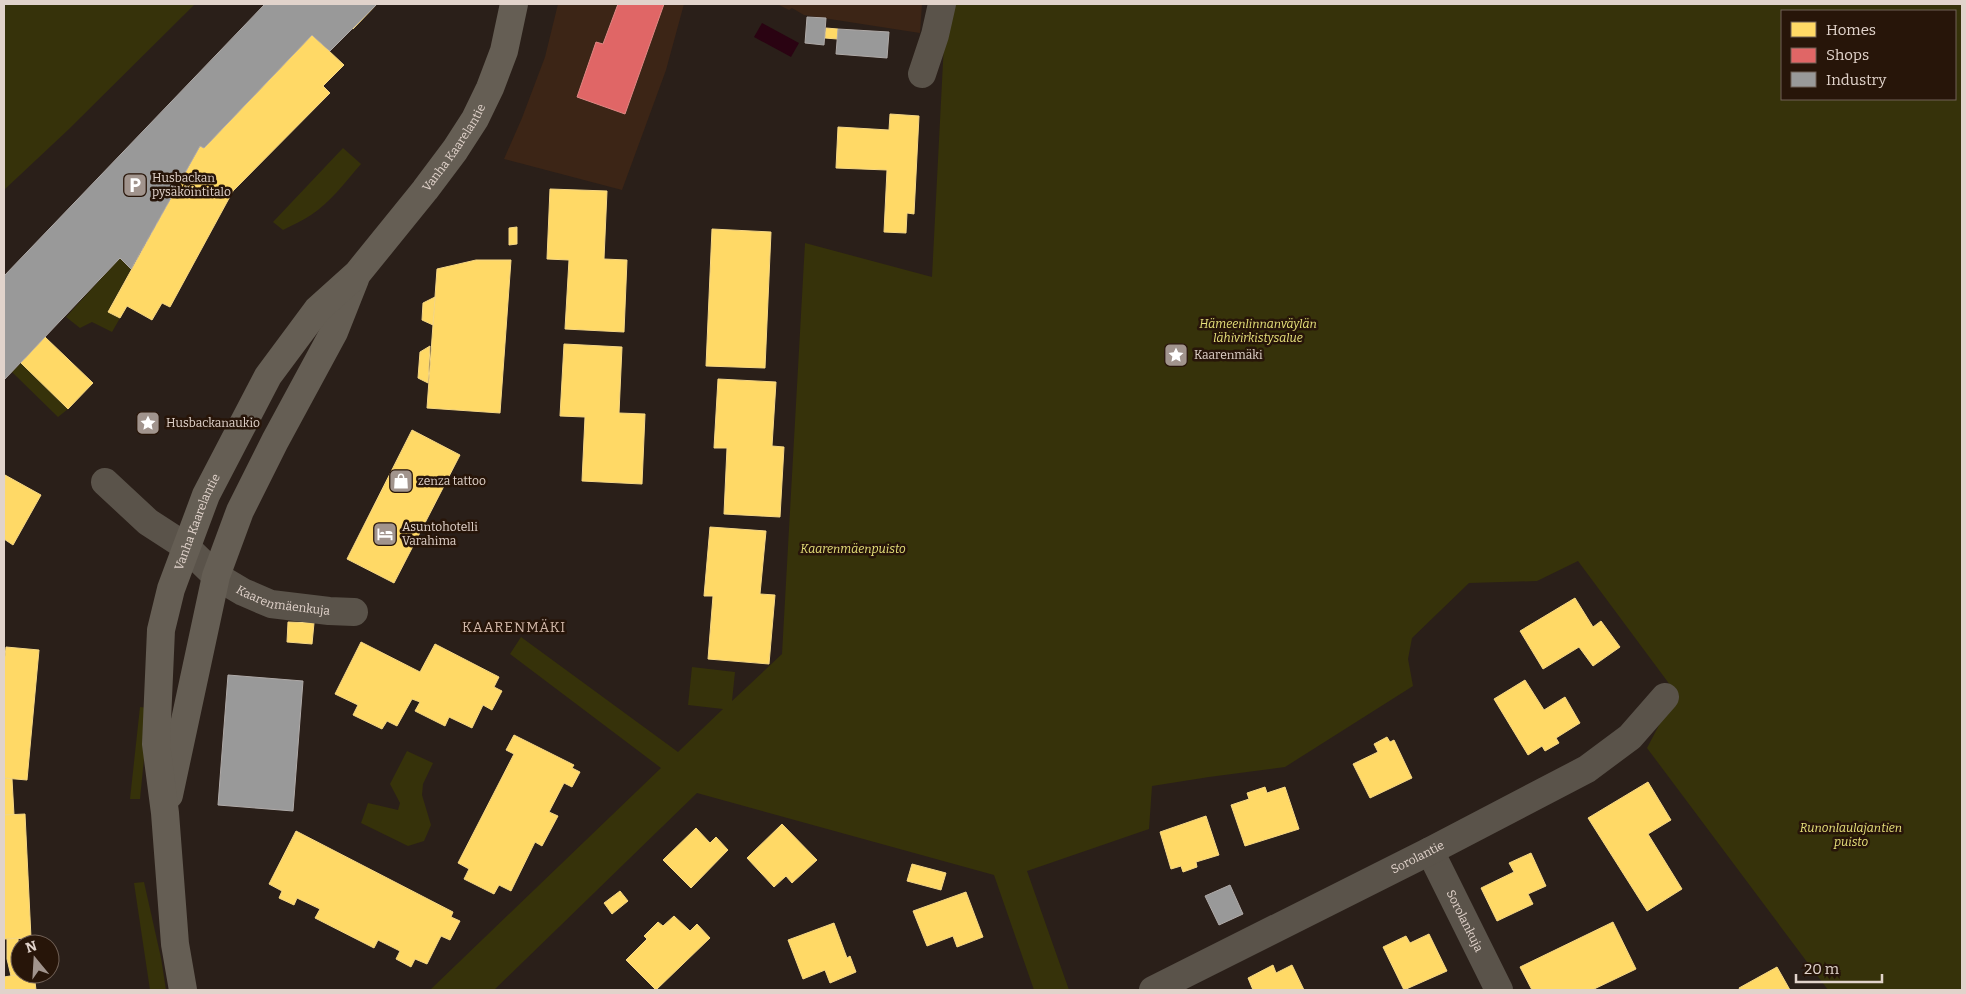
<svg xmlns="http://www.w3.org/2000/svg" width="1966" height="994" font-family="Bitter,serif">
<rect width="100%" height="100%" fill="#2a1f19"/>
<g fill="#3c2516">
<polygon points="558,4 684,4 666,70 622,190 504,159 522,118 545,57"/>
<polygon points="777,4 922,4 920,33 804,15 792,8 789,10"/>
</g>
<g fill="#36320a" fill-rule="evenodd">
<polygon points="4,4 195,4 69,129 4,190"/>
<path d="M946 4H1962V990H1828L1647 748 1676 693 1578 561 1537 581 1469 583 1412 638 1408 659 1413 686 1285 767 1209 777 1152 786 1149 829 1027 871 1069 990H1034L994 875 697 793 494 990H430L661 768 510 654 521 637 678 752 723 709 688 705 692 667 735 672 732 701 782 654 805 243 932 277ZM1782 11H1955V99H1782Z"/>
<path d="M343 148 361 164C346 181 330 203 311 215 302 221 292 225 283 230L273 222Z"/>
<polygon points="120,258 131,269 108,311 120,318 112,332 92,322 80,328 66,317"/>
<polygon points="21,363 68,409 58,417 12,372"/>
<polygon points="140,707 149,708 140,799 130,799"/>
<polygon points="407,751 433,763 423,784 422,795 431,825 424,841 408,846 361,823 368,803 398,810 400,803 390,784"/>
<polygon points="144,882 161,958 166,990 150,990 134,883"/>
</g>
<polygon fill="#2a0312" points="762,23 799,43 791,57 754,37"/>
<g fill="#ffd966" stroke="#f6d784">
<polygon points="361,4 377,4 353,29 344,22"/>
<polygon points="826,28 838,29 837,39 825,38"/>
<polygon points="312,35 344,65 323,86 330,93 233,191 170,307 162,303 152,320 127,306 120,318 108,312 200,146 204,148"/>
<polygon points="890,114 919,116 914,214 907,213 906,233 884,232 887,170 836,168 838,127 889,130"/>
<polygon points="550,189 607,191 604,259 627,260 624,332 565,329 569,260 547,259"/>
<polygon points="517,227 517,244 509,245 509,228"/>
<polygon points="712,229 771,232 765,368 706,366"/>
<polygon points="476,260 511,260 500,413 427,408 437,269"/>
<polygon points="435,297 433,325 422,320 423,303"/>
<polygon points="45,337 93,383 68,409 21,363"/>
<polygon points="564,344 622,347 619,413 645,414 642,484 582,481 585,417 560,416"/>
<polygon points="430,346 428,383 418,378 420,352"/>
<polygon points="718,379 776,382 772,446 784,447 780,517 724,514 727,448 714,448"/>
<polygon points="412,430 460,455 394,583 347,559"/>
<polygon points="5,475 41,495 13,545 4,539"/>
<polygon points="710,527 766,531 760,594 775,595 769,664 708,659 713,596 704,596"/>
<polygon points="1575,598 1593,627 1601,621 1620,647 1593,666 1579,647 1543,669 1520,631"/>
<polygon points="288,622 314,623 312,644 287,642"/>
<polygon points="361,642 420,672 435,644 499,677 494,687 502,691 492,710 483,705 472,728 449,717 445,726 415,711 420,702 412,699 397,726 387,721 382,729 353,715 358,705 335,694"/>
<polygon points="6,647 39,650 27,780 4,778 4,666"/>
<polygon points="1525,680 1544,710 1565,697 1580,723 1556,738 1559,743 1545,751 1542,746 1528,755 1494,699"/>
<polygon points="514,735 574,765 572,768 580,772 572,787 564,783 549,812 558,816 542,846 535,842 511,891 499,885 494,894 464,879 469,869 458,863 514,754 506,750"/>
<polygon points="1387,737 1390,742 1394,740 1412,778 1370,798 1353,764 1378,752 1374,744"/>
<polygon points="4,778 12,779 14,815 4,815"/>
<polygon points="1648,782 1671,820 1648,834 1682,889 1647,911 1588,818"/>
<polygon points="1265,787 1267,793 1285,787 1299,829 1245,846 1231,805 1249,799 1247,793"/>
<polygon points="25,814 31,938 4,939 4,815"/>
<polygon points="1206,816 1219,855 1196,862 1197,867 1183,872 1181,866 1171,869 1160,832"/>
<polygon points="782,824 817,860 792,883 786,876 774,887 747,858"/>
<polygon points="696,828 710,843 716,837 728,850 691,888 663,860"/>
<polygon points="296,831 453,912 451,917 460,921 450,940 441,936 427,964 415,959 411,967 396,959 400,951 378,940 374,948 315,918 320,909 297,898 294,905 279,898 282,891 269,884"/>
<polygon points="1531,853 1546,886 1528,894 1533,904 1497,921 1481,888 1514,872 1509,863"/>
<polygon points="912,864 946,873 941,890 907,881"/>
<polygon points="620,891 628,901 612,914 604,903"/>
<polygon points="966,892 983,937 957,947 953,936 927,946 913,911"/>
<polygon points="674,916 690,931 697,924 710,938 656,990 626,960 647,939 644,936 658,922 663,926"/>
<polygon points="1613,922 1636,969 1592,990 1532,990 1520,967"/>
<polygon points="834,923 847,958 850,956 856,972 830,983 825,970 803,979 788,940"/>
<polygon points="1429,934 1447,971 1404,990 1383,947 1406,936 1410,943"/>
<polygon points="18,938 20,974 22,974 11,976 7,959 7,939"/>
<polygon points="1273,965 1276,973 1292,965 1304,990 1253,990 1248,978"/>
<polygon points="1777,967 1790,990 1740,990 1739,988"/>
<polygon points="22,974 34,974 36,990 4,990 4,977"/>
</g>
<polygon fill="#e06666" stroke="#e08784" points="618,4 664,4 625,114 577,97 596,42 603,44"/>
<g fill="#999" stroke="#afaaa8">
<polygon points="265,4 377,4 330,51 312,35 204,148 200,146 131,269 120,258 4,380 4,276"/>
<polygon points="807,17 826,18 824,45 805,43"/>
<polygon points="838,29 889,32 887,58 836,54"/>
<polygon points="228,675 303,681 293,811 218,805"/>
<polygon points="1230,885 1243,914 1219,925 1205,896"/>
</g>
<g fill="none" stroke-linecap="round" stroke-linejoin="round">
<g stroke="#5a534a" stroke-width="28">
<polyline points="922,74 935,35 942,4"/>
<path id="s1" d="M105 482 148 522 185 546 216 576 243 592 271 604 329 611 354 612"/>
<path id="s2" d="M1430 851 1499 990"/>
<path id="s3" d="M1153 990 1430 851 1587 769 1630 737 1665 697"/>
</g>
<g stroke="#655e54" stroke-width="28">
<polyline points="169,795 216,576 240,511 275,441 334,332 355,279"/>
<path id="s4" d="M183 990 175 944 165 813 156 744 161 630 171 589 206 495 268 376 317 310 357 274 425 190 455 150 475 119 490 88 504 51 514 4"/>
</g>
</g>
<defs>
<g id="parking-square" transform="scale(1.25)"><rect x="-9" y="-9" width="18" height="18" rx="4" fill="#a1948d" stroke="#271509"/><path d="M-3.5-5.5H1a3.5 3.5 0 0 1 0 7H-1V5.5H-3.5ZM-1-3.4V-.6H.8a1.4 1.4 0 0 0 0-2.8Z" fill="#fff"/></g>
<g id="sight-square" transform="scale(1.25)"><rect x="-9" y="-9" width="18" height="18" rx="4" fill="#a1948d" stroke="#271509"/><path d="M0-6L1.8-2.2L6-1.7L2.9 1.2L3.7 5.4L0 3.3L-3.7 5.4L-2.9 1.2L-6-1.7L-1.8-2.2Z" fill="#fff"/></g>
<g id="shop-square" transform="scale(1.25)"><rect x="-9" y="-9" width="18" height="18" rx="4" fill="#a1948d" stroke="#271509"/><path d="M-5-2.5h2.3a2.7 3.5 0 0 1 5.4 0H5L5.5 6h-11ZM-1.5-2.5h3a1.5 2.3 0 0 0-3 0Z" fill="#fff"/></g>
<g id="hotel-square" transform="scale(1.25)"><rect x="-9" y="-9" width="18" height="18" rx="4" fill="#a1948d" stroke="#271509"/><path d="M-6-4.5h1.5V1H6V5H4.5V3h-9V5H-6ZM-4 0a1.8 1.8 0 1 1 3.6 0ZM.5 0V-2.5h3Q6-2.5 6 0Z" fill="#fff"/></g>
</defs>
<g fill-rule="evenodd">
<use href="#parking-square" x="135" y="185"/>
<use href="#sight-square" x="1176" y="355"/>
<use href="#sight-square" x="148" y="423"/>
<use href="#shop-square" x="401" y="481"/>
<use href="#hotel-square" x="385" y="534"/>
</g>
<g text-anchor="middle" stroke-width="5" stroke-linejoin="round" paint-order="stroke">
<g font-size="12" fill="#e1d3cb" stroke="#271509">
<text dy="4" stroke="none"><textPath href="#s4" startOffset="934">Vanha Kaarelantie</textPath></text>
<text dy="4" stroke="none"><textPath href="#s4" startOffset="476">Vanha Kaarelantie</textPath></text>
<text dy="4" stroke="none"><textPath href="#s1" startOffset="219">Kaarenmäenkuja</textPath></text>
<text dy="4" stroke="none"><textPath href="#s3" startOffset="296">Sorolantie</textPath></text>
<text dy="4" stroke="none"><textPath href="#s2" startOffset="78">Sorolankuja</textPath></text>
</g>
<g font-size="12" fill="#e1d3cb" stroke="#271509" text-anchor="start">
<text x="152" y="182">Husbackan<tspan x="152" dy="14">pysäköintitalo</tspan></text>
<text x="1194" y="359">Kaarenmäki</text>
<text x="166" y="427">Husbackanaukio</text>
<text x="418" y="485">zenza tattoo</text>
<text x="402" y="531">Asuntohotelli<tspan x="402" dy="14">Varahima</tspan></text>
</g>
<g font-size="12" font-style="italic" fill="#e7e17b" stroke="#271509">
<text x="1258" y="328">Hämeenlinnanväylän<tspan x="1258" dy="14">lähivirkistysalue</tspan></text>
<text x="853" y="553">Kaarenmäenpuisto</text>
<text x="1851" y="832">Runonlaulajantien<tspan x="1851" dy="14">puisto</tspan></text>
</g>
<g font-size="14" letter-spacing="1" fill="#d2b8a9" stroke="#271509">
<text x="514" y="632">KAARENMÄKI</text>
</g>
</g>
<rect width="1966" height="994" fill="none" stroke="#e1d3cb" stroke-width="10"/>
<rect x="1781" y="10" width="175" height="90" fill="#271509" stroke="#716157"/>
<rect x="1791" y="22" width="25" height="15" fill="#ffd966" stroke="#716157"/>
<text x="1826" y="35" font-size="15" fill="#e1d3cb">Homes</text>
<rect x="1791" y="48" width="25" height="15" fill="#e06666" stroke="#716157"/>
<text x="1826" y="60" font-size="15" fill="#e1d3cb">Shops</text>
<rect x="1791" y="72" width="25" height="15" fill="#999999" stroke="#716157"/>
<text x="1826" y="85" font-size="15" fill="#e1d3cb">Industry</text>
<g transform="translate(35 959) rotate(342)"><circle r="24" fill="#271509" stroke="#716157"/>
<path d="M0-4L9 19L0 12L-9 19Z" fill="#a1948d"/>
<text y="-8" font-size="14" font-weight="bold" text-anchor="middle" fill="#e1d3cb">N</text>
</g>
<path d="M1796 974v8h86v-8" fill="none" stroke="#e1d3cb" stroke-width="2.5"/>
<text x="1804" y="974" font-size="15" fill="#e1d3cb" stroke="#271509" stroke-width="4" paint-order="stroke">20 m</text>
</svg>
